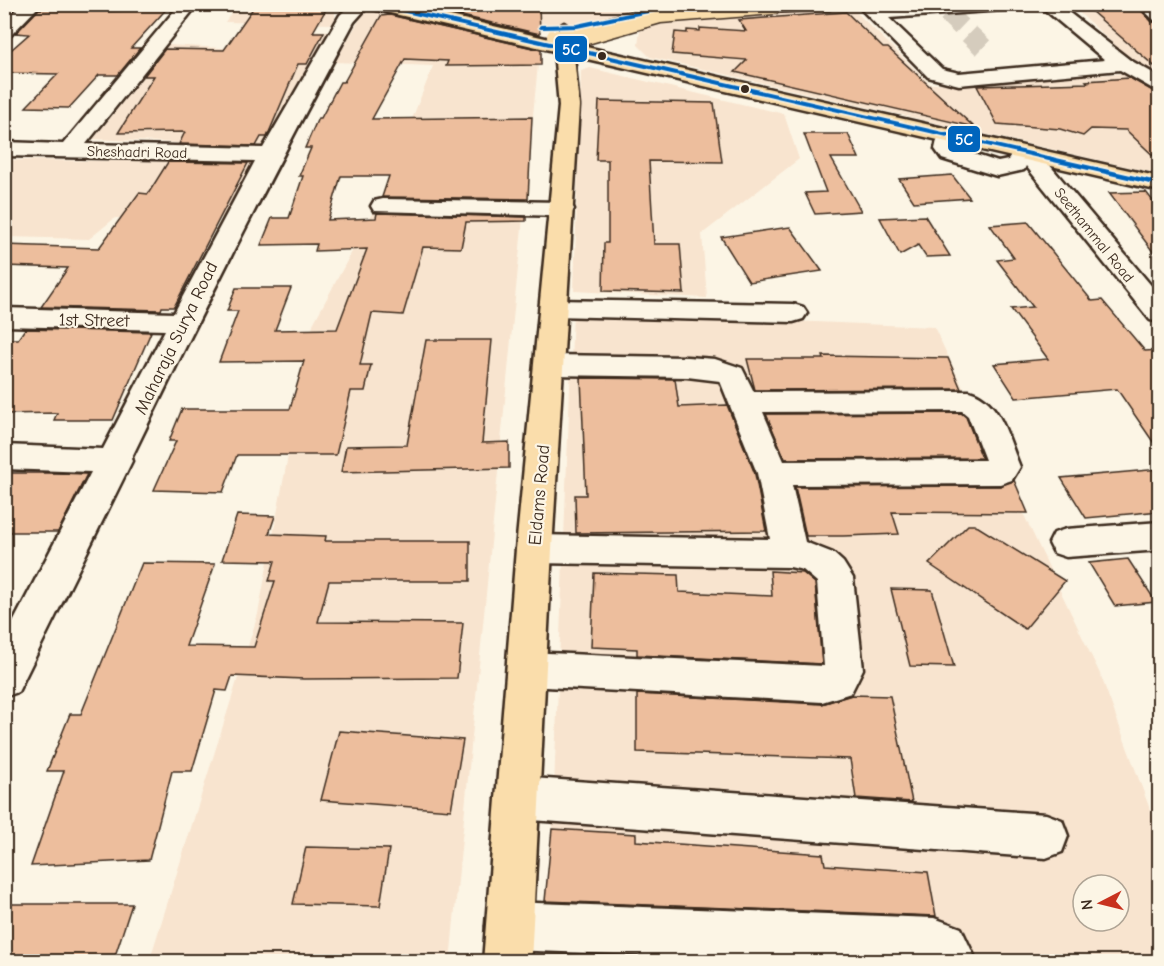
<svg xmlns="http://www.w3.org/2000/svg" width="1164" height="966" font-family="'Comic Neue',sans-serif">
<rect width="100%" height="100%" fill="#fcf5e5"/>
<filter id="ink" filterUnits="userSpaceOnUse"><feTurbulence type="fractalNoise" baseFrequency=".0167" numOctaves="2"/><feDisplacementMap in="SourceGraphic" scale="12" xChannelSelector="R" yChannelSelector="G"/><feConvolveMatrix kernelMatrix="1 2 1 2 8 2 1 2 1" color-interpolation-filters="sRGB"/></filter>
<g filter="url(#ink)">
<g fill="#f8e4cf" fill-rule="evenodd">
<polygon points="334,4 336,24 225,22 237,5"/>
<polygon points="465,5 651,5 576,25 555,26 537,24"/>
<polygon points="1071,5 1135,5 1159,22 1159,72 1144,72"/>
<polygon points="851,7 930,84 1132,73 1159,98 1159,174 650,57 638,45 640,31 658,23"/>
<polygon points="371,11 520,44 539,54 450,961 149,962 258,614 313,324 401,161 399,152 433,66 334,62 363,14"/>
<polygon points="291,30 333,31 267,147 93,139 168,45 277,51"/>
<polygon points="590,68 784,114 799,159 702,234 707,298 574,291 581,71"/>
<polygon points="5,160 234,162 259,161 230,218 115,218 89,239 5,237"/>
<path d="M573 312 934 327 1101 676 1159 834V961L547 962ZM1083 885H1119V921H1083Z"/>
</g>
<g fill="#edbe9d" stroke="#3b2a1e" stroke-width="1.5">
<polygon points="132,4 171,4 131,48 140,48 118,75 99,75 69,108 26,107 58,74 4,73 4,56 29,34 16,33 39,9 112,11 127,10"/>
<polygon points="256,4 329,4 313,32 324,32 307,64 298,64 267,137 261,137 256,146 179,144 185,132 118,133 154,76 144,76 165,49 224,50"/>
<polygon points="411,4 539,4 540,34"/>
<polygon points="1083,4 1135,4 1152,22 1160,23 1160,71"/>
<polygon points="846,12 883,48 888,48 974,127 735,72 747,60 672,54 675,32 687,33 687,30 700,31 700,28 746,31 739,20"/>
<polygon points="390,15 541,50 541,65 446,66 448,61 405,59 372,119 532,117 528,199 382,197 389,176 341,176 328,220 376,218 377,213 526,217 526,221 466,222 461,248 423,247 403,315 372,313 360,365 371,365 365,391 351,391 336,455 237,455 223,492 154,490 176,441 169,441 182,409 290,409 304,361 219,362 238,311 227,311 236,288 291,288 275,330 337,329 367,249 315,251 317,244 261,245 272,218 289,218 303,176 299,176 311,148 305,148 318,118 321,118 340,82 344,82 381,16"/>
<polygon points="1130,78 1160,95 1160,162 1126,130 1091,129 1083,136 1060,129 997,124 977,86 1088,83 1086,81"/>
<polygon points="599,101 714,103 722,162 649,161 654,244 680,244 684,293 603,291 604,243 608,243 608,160 596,160"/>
<polygon points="804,134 848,134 859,158 831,158 861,211 815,214 805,193 826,192"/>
<polygon points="168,162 248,163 174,307 162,307 161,310 41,307 68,268 4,266 4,245 99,248 139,193 148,194"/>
<polygon points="952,175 970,198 914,202 899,179"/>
<polygon points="1146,192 1160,210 1160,261 1109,193"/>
<polygon points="925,216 950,256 926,257 918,245 900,255 880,218"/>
<polygon points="1028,222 1092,301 1102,300 1145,351 1160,350 1160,452 1117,389 1016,398 994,364 1048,359 1011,309 1033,307 997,260 1014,258 990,225"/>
<polygon points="790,227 822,271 749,282 721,237"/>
<polygon points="25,329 151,332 113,420 54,420 57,413 4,414 4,339 18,339"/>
<polygon points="426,340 492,340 482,443 509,442 509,468 341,472 346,446 407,445"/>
<polygon points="823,356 948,358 961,389 755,390 747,359 824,359"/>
<polygon points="581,378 675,379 679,407 727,405 755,474 766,531 576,533 575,495 586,495"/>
<polygon points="961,413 966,417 982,458 785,459 766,414"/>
<polygon points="1160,469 1160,511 1086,518 1061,478"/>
<polygon points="4,473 55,473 87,474 58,532 4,532"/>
<polygon points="1014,480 1028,513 892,512 899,534 843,536 806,536 795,487 1000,486"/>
<polygon points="237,515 275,516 269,534 326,536 325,541 470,541 470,581 329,581 318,622 463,623 457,678 304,679 232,676 227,691 216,690 192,771 172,771 149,860 31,866 64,771 47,771 70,714 81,714 142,563 215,564 186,646 254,647 275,581 269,581 275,561 222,560"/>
<polygon points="968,525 975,525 1065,581 1025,629 929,564"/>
<polygon points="1128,559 1156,602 1115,606 1089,563"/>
<polygon points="770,571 803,573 815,583 822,664 637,655 637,649 591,647 594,573 678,575 679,592 772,596"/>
<polygon points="891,589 932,590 954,667 910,666"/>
<polygon points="637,694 822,704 852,695 890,696 912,802 856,798 850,759 637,752"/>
<polygon points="339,731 463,740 451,810 321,800"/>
<polygon points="552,829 636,834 636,841 823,854 825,865 928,872 936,916 545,901"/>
<polygon points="306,847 389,849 380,906 293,904"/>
<polygon points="4,904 132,904 113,962 4,962"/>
</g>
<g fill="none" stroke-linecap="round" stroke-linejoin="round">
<polyline stroke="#d5ccbd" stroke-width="20" stroke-dasharray="20 10" stroke-linecap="butt" points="947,13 987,51"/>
<g stroke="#3b2a1e" stroke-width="5">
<g id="minor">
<polygon points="22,4 41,4 11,35 4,36 4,21"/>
<path d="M180 4H198L86 144 263 148 340 15 351 4H370L354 22C276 166 202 311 131 459L132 461 18 692 4 697V640L91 472 4 469V445L103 449 165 330 4 326V308L174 313 255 161 4 156V142L63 144Z"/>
<polygon points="856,4 875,4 879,8 934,4 1026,4 1018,9 889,18 942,69 959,73 1105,60 1038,4 1058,4 1130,60 1160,77 1160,93 1120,70 959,85 928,77"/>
<polygon points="1137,4 1160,7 1160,21 1154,20"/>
<path d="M947 129 955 131 958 136V149L998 162 1008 160C1017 148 1022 147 1037 150L1160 296V322L1150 320 1026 166 1024 170 997 176 942 159 935 149 939 131Z"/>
<polygon points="383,199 562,202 571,204 574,209 571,214 562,216 374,211 371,206 374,201"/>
<polygon points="554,300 793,304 803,307 807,313 803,319 793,322 554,316 544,314 540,308 544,302"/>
<path d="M550 355 687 357 715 359 742 368 754 392 969 391C1001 400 1008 439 1020 467L1012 480 1000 484 792 485 805 542 833 553 843 562 853 578 863 669 851 693 822 702 527 686 513 681 508 669 513 657 527 652 824 666 817 582 803 570 790 567 534 563 522 559 516 549 522 539 534 535 770 539 757 473 720 381 687 377 550 375 540 372 535 365 540 358ZM962 411 968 416 985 460 784 461 763 412Z"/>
<polygon points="1160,522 1160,550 1066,557 1054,553 1049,543 1054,533 1066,529"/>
<polygon points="518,777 1046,814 1062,820 1068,836 1062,852 1046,858 518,819 503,813 496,798 503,783"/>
<polygon points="510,902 934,918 961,928 977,962 821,962 510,950 493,943 486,926 493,909"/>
</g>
</g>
<g stroke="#3b2a1e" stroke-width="5">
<g id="major">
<polygon points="365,4 399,4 554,40 555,29 564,23 573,29 573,44 1160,177 1160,191 574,56 579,106 552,549 531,962 483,962 516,549 559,106 554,51 373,9"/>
<polygon points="741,4 838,4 830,9 733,14 730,10 733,6"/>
</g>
</g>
<use href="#minor" fill="#fcf5e5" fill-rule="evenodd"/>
<use href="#major" fill="#faddab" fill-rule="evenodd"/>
<g stroke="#3b2a1e" stroke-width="23" stroke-linecap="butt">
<polyline id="major-bridge" points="557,37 583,35 660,13 773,4"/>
</g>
<use href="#major-bridge" stroke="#faddab" stroke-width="20"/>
<g stroke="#fcf5e5" stroke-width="7">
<g id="bus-1-far1">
<polyline points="375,4 1052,159"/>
<polyline points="541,27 577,26 681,4"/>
</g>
</g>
<g stroke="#fcf5e5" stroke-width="8">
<polyline id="bus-1" points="1046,158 1160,184"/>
</g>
<use href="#bus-1-far1" stroke="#0065bd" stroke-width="4"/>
<use href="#bus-1" stroke="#0065bd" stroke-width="4.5"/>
</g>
</g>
<g fill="#3b2a1e" stroke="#fcf5e5" stroke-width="2">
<circle cx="602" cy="56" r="5"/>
<circle cx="745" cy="89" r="5"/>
</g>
<g text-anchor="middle" stroke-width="4.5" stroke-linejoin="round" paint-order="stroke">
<g font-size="15" fill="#3b2a1e" stroke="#fcf5e5">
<text transform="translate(137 152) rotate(1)" y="5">Sheshadri Road</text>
<text transform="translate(1094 235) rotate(51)" y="5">Seethammal Road</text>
</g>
<g font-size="18" fill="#3b2a1e" stroke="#fcf5e5">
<text transform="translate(94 320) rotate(1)" y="6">1st Street</text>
<text transform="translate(176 338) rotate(-64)" y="6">Maharaja Surya Road</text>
<text transform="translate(539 495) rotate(-85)" y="6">Eldams Road</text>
</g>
</g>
<g stroke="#fcf5e5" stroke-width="2">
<rect x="554" y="35" width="34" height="28" rx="6" fill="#0065bd"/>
<rect x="947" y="125" width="34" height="28" rx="6" fill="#0065bd"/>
</g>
<g font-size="16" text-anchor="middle" font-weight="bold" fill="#fff">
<text x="571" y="55">5C</text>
<text x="964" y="145">5C</text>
</g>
<rect width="1164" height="966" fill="none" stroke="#fcf5e5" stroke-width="24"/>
<rect x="12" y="12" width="1140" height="942" fill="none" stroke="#3b2a1e" stroke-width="2" filter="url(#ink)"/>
<g transform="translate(1101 903) rotate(263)"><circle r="28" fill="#fcf5e5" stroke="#afa495" stroke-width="1.5"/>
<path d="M0-4.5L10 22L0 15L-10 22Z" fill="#c8321e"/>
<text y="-9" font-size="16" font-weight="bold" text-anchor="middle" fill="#3b2a1e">N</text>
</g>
</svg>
